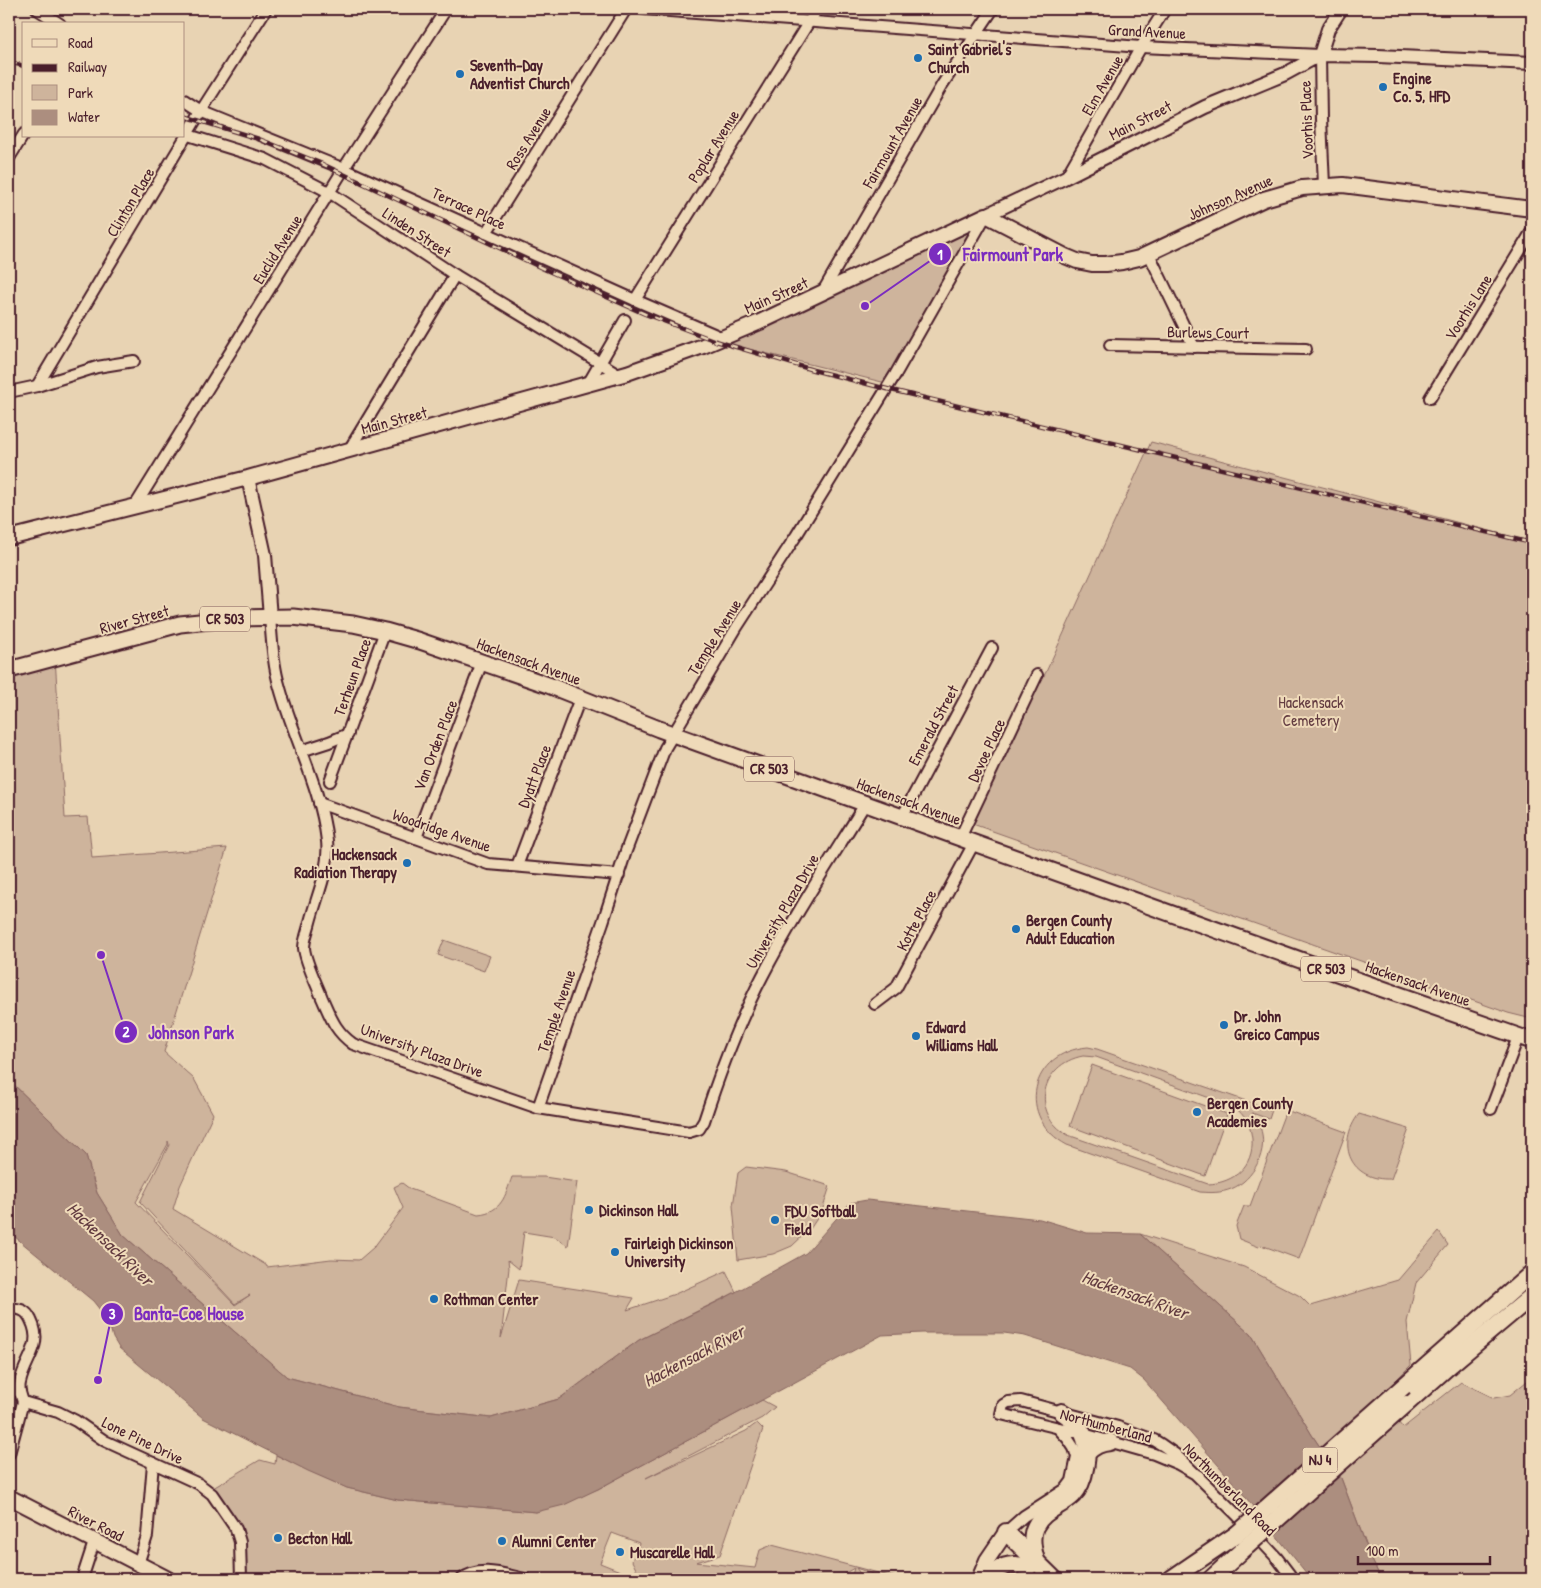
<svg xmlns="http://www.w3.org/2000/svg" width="1541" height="1588" font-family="'Patrick Hand',sans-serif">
<rect width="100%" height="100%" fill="#e8d3b3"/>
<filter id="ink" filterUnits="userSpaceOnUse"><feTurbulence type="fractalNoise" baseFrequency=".02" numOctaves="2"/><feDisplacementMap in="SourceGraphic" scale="10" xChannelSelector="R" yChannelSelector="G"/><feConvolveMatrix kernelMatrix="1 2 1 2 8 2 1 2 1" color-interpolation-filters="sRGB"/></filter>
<g filter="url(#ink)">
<g fill="#ceb49c" stroke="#8c6a64" fill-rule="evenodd">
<polygon points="644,9 817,9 808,22"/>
<polygon points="986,215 890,384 716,341"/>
<polygon points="1151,442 1532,542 1532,1019 1508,1013 967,822 1046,672"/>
<path d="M55 657 65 818 88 817 92 858 227 848 164 1052 194 1079 213 1114 180 1186 173 1209 266 1265 267 1267 331 1259 359 1260 374 1247 403 1208 394 1187 402 1183 410 1189 478 1214C502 1212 505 1196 512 1177H544L577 1182 568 1246 555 1237 524 1232 519 1269 508 1260 509 1268 501 1338 519 1280 634 1298 627 1310 675 1294 726 1271 736 1292 639 1340 559 1399 491 1418 399 1407 287 1377 123 1235 97 1193 86 1155 9 1080V670ZM168 1141 169 1145 140 1202 235 1304 250 1295 235 1305 136 1202 168 1144Z"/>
<polygon points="444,940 490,956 484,971 438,955"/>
<path d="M1088 1047 1097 1049 1272 1110 1269 1119 1252 1113C1255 1117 1258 1122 1260 1127 1269 1150 1254 1180 1231 1189 1221 1193 1211 1193 1200 1192L1067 1145C1016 1118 1029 1052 1088 1047ZM1083 1056 1096 1057 1232 1106C1236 1109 1241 1112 1244 1117 1249 1123 1251 1131 1252 1139 1254 1166 1234 1183 1208 1184L1068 1135C1030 1114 1040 1064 1083 1056Z"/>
<polygon points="1092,1065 1227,1114 1205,1176 1070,1126"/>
<polygon points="1286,1110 1346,1132 1299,1259 1261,1245 1259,1247 1239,1239 1236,1226 1244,1206 1250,1206"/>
<path d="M1359 1114 1409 1129 1391 1179C1351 1181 1335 1145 1359 1114Z"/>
<polygon points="746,1167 786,1172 830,1186 822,1211 810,1229 792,1246 773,1254 738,1260 733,1206 738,1173"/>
<polygon points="1439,1232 1448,1245 1416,1283 1407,1322 1411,1365 1378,1398 1403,1428 1461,1382 1494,1398 1510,1395 1532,1377 1532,1579 1381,1579 1371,1558 1341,1478 1312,1435 1251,1334 1140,1234 1244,1267 1300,1296 1310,1306 1398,1280"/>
<path d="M762 1400 775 1407 762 1418 646 1478 746 1431 757 1423 763 1429 720 1555 696 1562 755 1568 760 1550 772 1545 901 1579H886L856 1568 864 1579H851L854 1568 842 1575 841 1579H726L721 1577 720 1579H241L240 1542 208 1491 260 1460 275 1464 276 1455 347 1488 398 1500 536 1512 598 1489ZM612 1533 639 1543 632 1561 637 1571 635 1577 600 1563Z"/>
</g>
<polygon fill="#ac8e7f" stroke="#85625d" points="9,1080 86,1155 97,1193 123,1235 287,1377 399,1407 491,1418 559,1399 639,1340 723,1299 806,1253 850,1203 867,1200 1040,1219 1087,1233 1140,1234 1251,1334 1312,1435 1341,1478 1371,1558 1381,1579 1311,1579 1239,1489 1144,1380 1130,1369 1025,1336 1004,1333 922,1333 882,1335 598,1489 564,1505 536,1512 398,1500 347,1488 308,1471 203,1418 119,1348 113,1338 108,1320 93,1301 9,1232"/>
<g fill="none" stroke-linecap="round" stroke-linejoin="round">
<g stroke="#4a1f2b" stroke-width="14">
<g id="minor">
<polyline points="37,9 60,24"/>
<polyline points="644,9 1141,47 1320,55 1321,119 1324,185"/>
<polyline points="184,100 201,111 344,169 635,300 723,338"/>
<polyline points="188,135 265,159 329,192 455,275 620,375"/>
<polyline points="9,158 24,134"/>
<polyline points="1066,177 1141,47 1165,9"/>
<polyline points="486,233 626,9"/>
<polyline points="1149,254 1194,347"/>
<polyline points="822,293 942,85 993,9"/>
<polyline points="635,300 817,9"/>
<polyline points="1110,345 1306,349"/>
<polyline points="588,384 625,320"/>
<polyline points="37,386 201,111 266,9"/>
<polyline points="9,392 37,386 97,367 134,361"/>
<polyline points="1430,398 1532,231"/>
<polyline points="349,450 455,275"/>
<polyline points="135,506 348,162 446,9"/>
<path d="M270 617C272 641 273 665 280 688 294 739 321 788 327 841 330 869 317 895 310 922 308 930 304 940 304 948 305 961 317 985 322 998 331 1018 335 1031 353 1044L538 1108 689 1132 699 1129 704 1121C720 1072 738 1023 762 977 793 917 830 861 865 804"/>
<polyline points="301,751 329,742 348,734"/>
<polyline points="330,781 385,631"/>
<polyline points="319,803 488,864 619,875"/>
<polyline points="902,817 992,648"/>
<polyline points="416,838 482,662"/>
<polyline points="960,838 1037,675"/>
<polyline points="517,866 580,698"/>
<polyline points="875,1004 896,988 974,843"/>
<polyline points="538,1108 603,922 626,851 665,748 737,627 796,536 895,375 986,215"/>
<polyline points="1491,1109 1518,1037"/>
<path d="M9 1308C20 1309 26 1309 31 1320 44 1346 25 1358 20 1383 18 1390 21 1395 23 1402"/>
<polyline points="9,1390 19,1391"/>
<polyline points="9,1454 23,1402 58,1412 76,1421 105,1441 199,1484 212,1494 236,1529 240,1542 241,1579"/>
<polyline points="1199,1476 1178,1464 1154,1454 1080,1433 1001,1414 1003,1405 1008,1402 1021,1401 1118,1427 1154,1440 1162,1445 1175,1454 1238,1516 1277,1558 1290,1575 1291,1579"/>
<polyline points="1006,1532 1024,1516 1066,1489 1072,1481 1077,1457 1074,1448 1068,1439 1058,1428"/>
<polyline points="138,1564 147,1536 153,1463"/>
<polyline points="82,1579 94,1542"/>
<path d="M462 1579C480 1565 505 1575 525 1579"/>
</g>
</g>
<g stroke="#4a1f2b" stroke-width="16">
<g id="tertiary">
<polyline points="1320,55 1328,29 1341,9"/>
<polyline points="986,215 1066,177 1205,107 1285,74 1320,55 1378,56 1532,63"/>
<polyline points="248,478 265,555 270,617"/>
</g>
</g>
<g stroke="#4a1f2b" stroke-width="18">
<g id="secondary">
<polyline points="9,538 248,478 627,373 703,346 760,322 986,215 1065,256 1077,261 1092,264 1106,264 1122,262 1139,258 1264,199 1302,188 1343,185 1532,209"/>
<polyline points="9,1497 168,1579"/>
<polyline points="979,1579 987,1560 1006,1532"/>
</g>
</g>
<g stroke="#4a1f2b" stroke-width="19">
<polyline id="primary" points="9,670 180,624 238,618 293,617 353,624 385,631 420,641 548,685 659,729 974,843 1334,972 1532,1041"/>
</g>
<g stroke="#4a1f2b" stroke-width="20">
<g id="trunk">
<polyline points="1404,1386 1532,1273"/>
<polyline points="1406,1404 1451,1364 1532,1296"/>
<path d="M1087 1453C1094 1446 1100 1443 1110 1442"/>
<polyline points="1006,1532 1054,1579"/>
<path d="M1036 1560C1033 1550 1030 1537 1035 1527 1043 1510 1061 1507 1073 1495 1085 1483 1091 1450 1083 1434 1079 1424 1070 1418 1062 1412"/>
<path d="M985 1579C999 1567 1010 1561 1028 1568"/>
<polyline points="1171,1579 1237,1534"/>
<polyline points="1211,1579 1247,1546"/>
</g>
</g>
<use href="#minor" stroke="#efdab9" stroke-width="10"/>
<use href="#tertiary" stroke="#efdab9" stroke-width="12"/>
<use href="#secondary" stroke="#efdab9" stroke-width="14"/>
<use href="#primary" stroke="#efdab9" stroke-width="15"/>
<use href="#trunk" stroke="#efdab9" stroke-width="16"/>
<g stroke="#4a1f2b" stroke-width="4.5">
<g id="rail">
<polyline points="9,62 24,66"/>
<polyline points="184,116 259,139 320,163 544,269 645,314 716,341 813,370 887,389 1532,543"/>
</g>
</g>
<use href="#rail" stroke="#efdab9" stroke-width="2.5" stroke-dasharray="8" stroke-linecap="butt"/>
<g stroke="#4a1f2b" stroke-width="20" stroke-linecap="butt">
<g id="trunk-bridge">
<polyline points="1237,1534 1404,1386"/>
<polyline points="1247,1546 1406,1404"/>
</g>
</g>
<use href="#trunk-bridge" stroke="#efdab9" stroke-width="16"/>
</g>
</g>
<g fill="#1f6fb2" stroke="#efdab9" stroke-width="2">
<circle cx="918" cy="58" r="5"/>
<circle cx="460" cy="74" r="5"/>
<circle cx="1383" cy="87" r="5"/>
<circle cx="407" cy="863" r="5"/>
<circle cx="1016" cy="929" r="5"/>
<circle cx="1224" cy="1025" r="5"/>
<circle cx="916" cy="1036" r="5"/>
<circle cx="1197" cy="1112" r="5"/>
<circle cx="589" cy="1210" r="5"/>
<circle cx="775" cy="1220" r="5"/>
<circle cx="615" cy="1252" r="5"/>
<circle cx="434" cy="1299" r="5"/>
<circle cx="278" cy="1538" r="5"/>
<circle cx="502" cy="1541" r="5"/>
<circle cx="620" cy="1552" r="5"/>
</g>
<g text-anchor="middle" stroke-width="4" stroke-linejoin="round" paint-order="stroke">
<g fill="#efdab9" stroke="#7c5756" stroke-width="1">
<rect x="200" y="606.5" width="50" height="25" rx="4"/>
<rect x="744" y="756.5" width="50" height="25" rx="4"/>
<rect x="1301" y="956.5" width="50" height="25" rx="4"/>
<rect x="1302.5" y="1447.5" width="35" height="25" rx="4"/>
</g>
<g font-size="15" font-weight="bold" fill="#4a1f2b">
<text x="225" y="624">CR 503</text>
<text x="769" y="774">CR 503</text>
<text x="1326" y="974">CR 503</text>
<text x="1320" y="1465">NJ 4</text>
</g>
<g font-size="16" fill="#4a1f2b" stroke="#efdab9">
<text transform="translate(1147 31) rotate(3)" y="6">Grand Avenue</text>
<text transform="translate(1102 85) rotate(-60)" y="6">Elm Avenue</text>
<text transform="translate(1140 120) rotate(-27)" y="6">Main Street</text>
<text transform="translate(1306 120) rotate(-92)" y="6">Voorhis Place</text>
<text transform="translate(528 138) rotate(-58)" y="6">Ross Avenue</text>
<text transform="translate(892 142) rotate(-60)" y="6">Fairmount Avenue</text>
<text transform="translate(713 146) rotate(-58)" y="6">Poplar Avenue</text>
<text transform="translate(1230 197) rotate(-24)" y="6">Johnson Avenue</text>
<text transform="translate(130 202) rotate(-59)" y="6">Clinton Place</text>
<text transform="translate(469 208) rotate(25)" y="6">Terrace Place</text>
<text transform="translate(417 232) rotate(33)" y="6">Linden Street</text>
<text transform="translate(277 249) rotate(-58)" y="6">Euclid Avenue</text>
<text transform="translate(776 295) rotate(-24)" y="6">Main Street</text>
<text transform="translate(1468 307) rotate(-58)" y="6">Voorhis Lane</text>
<text transform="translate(1208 332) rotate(1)" y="6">Burlews Court</text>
<text transform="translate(394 420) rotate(-15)" y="6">Main Street</text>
<text transform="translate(134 619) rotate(-15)" y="6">River Street</text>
<text transform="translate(714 637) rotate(-58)" y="6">Temple Avenue</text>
<text transform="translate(529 661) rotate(20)" y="6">Hackensack Avenue</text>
<text transform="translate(352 677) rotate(-70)" y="6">Terheun Place</text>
<text transform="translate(933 725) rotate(-62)" y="6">Emerald Street</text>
<text transform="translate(435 745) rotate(-69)" y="6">Van Orden Place</text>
<text transform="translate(986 750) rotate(-65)" y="6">Devoe Place</text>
<text transform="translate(534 776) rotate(-69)" y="6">Dyatt Place</text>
<text transform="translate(909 801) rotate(20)" y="6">Hackensack Avenue</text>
<text transform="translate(442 830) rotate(19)" y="6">Woodridge Avenue</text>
<text transform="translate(782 911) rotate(-60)" y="6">University Plaza Drive</text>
<text transform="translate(916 920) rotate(-62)" y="6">Kotte Place</text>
<text transform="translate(1418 983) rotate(19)" y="6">Hackensack Avenue</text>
<text transform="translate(556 1011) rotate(-71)" y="6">Temple Avenue</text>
<text transform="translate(422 1050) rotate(20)" y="6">University Plaza Drive</text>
<text transform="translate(1106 1425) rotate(15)" y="6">Northumberland</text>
<text transform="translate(143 1440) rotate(26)" y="6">Lone Pine Drive</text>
<text transform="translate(1230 1489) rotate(45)" y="6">Northumberland Road</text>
<text transform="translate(96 1523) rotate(27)" y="6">River Road</text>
</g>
<g font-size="16" font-weight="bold" fill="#4a1f2b" stroke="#efdab9" text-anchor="start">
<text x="928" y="55">Saint Gabriel's<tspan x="928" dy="18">Church</tspan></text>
<text x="470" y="71">Seventh-Day<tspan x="470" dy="18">Adventist Church</tspan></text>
<text x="1393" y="84">Engine<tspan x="1393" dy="18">Co. 5, HFD</tspan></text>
<text x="397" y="860" text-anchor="end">Hackensack<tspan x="397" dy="18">Radiation Therapy</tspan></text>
<text x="1026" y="926">Bergen County<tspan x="1026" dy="18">Adult Education</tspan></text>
<text x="1234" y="1022">Dr. John<tspan x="1234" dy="18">Greico Campus</tspan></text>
<text x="926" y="1033">Edward<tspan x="926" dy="18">Williams Hall</tspan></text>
<text x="1207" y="1109">Bergen County<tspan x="1207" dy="18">Academies</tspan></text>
<text x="599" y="1216">Dickinson Hall</text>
<text x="785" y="1217">FDU Softball<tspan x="785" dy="18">Field</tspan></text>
<text x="625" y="1249">Fairleigh Dickinson<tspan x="625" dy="18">University</tspan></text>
<text x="444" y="1305">Rothman Center</text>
<text x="288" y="1544">Becton Hall</text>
<text x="512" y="1547">Alumni Center</text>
<text x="630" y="1558">Muscarelle Hall</text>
</g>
<g font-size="16" fill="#643d42" stroke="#efdab9">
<text x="1311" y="708">Hackensack<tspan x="1311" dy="18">Cemetery</tspan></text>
</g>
<g font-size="18" font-style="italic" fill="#623b40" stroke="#efdab9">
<text transform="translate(110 1244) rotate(44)" y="6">Hackensack River</text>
<text transform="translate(1135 1295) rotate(20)" y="6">Hackensack River</text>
<text transform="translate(694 1356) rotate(-28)" y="6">Hackensack River</text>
</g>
</g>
<path fill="none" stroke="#7b2cbf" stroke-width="2" d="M865 306L940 254M101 955L126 1032M98 1380L112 1314"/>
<g fill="#7b2cbf" stroke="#efdab9" stroke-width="2">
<circle cx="865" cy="306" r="5"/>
<circle cx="101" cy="955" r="5"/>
<circle cx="98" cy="1380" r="5"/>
<circle cx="940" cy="254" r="12"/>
<circle cx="126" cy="1032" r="12"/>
<circle cx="112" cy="1314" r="12"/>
</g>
<g font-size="15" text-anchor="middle" font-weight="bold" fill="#fff">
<text x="940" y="260">1</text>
<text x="126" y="1037">2</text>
<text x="112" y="1319">3</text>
</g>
<g font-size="18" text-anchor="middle" font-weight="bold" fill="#7b2cbf" stroke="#efdab9" stroke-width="4" stroke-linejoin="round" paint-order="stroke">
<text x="1013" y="261">Fairmount Park</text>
<text x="191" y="1039">Johnson Park</text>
<text x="189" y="1320">Banta-Coe House</text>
</g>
<rect width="1541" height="1588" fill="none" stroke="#efdab9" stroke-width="30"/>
<rect x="15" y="15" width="1511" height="1558" fill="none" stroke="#4a1f2b" stroke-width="2" filter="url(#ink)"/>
<rect x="22" y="22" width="162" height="115" fill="#efdab9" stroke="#ad8f80"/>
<rect x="32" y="39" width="25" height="8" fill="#efdab9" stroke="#ad8f80"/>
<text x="68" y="48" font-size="15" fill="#4a1f2b">Road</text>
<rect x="32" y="64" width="25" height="8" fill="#4a1f2b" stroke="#ad8f80"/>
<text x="68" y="72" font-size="15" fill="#4a1f2b">Railway</text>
<rect x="32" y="85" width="25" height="15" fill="#ceb49c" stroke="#ad8f80"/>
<text x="68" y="98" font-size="15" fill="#4a1f2b">Park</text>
<rect x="32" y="110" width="25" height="15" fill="#ac8e7f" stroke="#ad8f80"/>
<text x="68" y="122" font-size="15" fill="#4a1f2b">Water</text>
<path d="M1358 1556v8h132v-8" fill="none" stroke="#4a1f2b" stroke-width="2.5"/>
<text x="1366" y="1556" font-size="15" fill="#4a1f2b" stroke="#efdab9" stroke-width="4" paint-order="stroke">100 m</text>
</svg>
